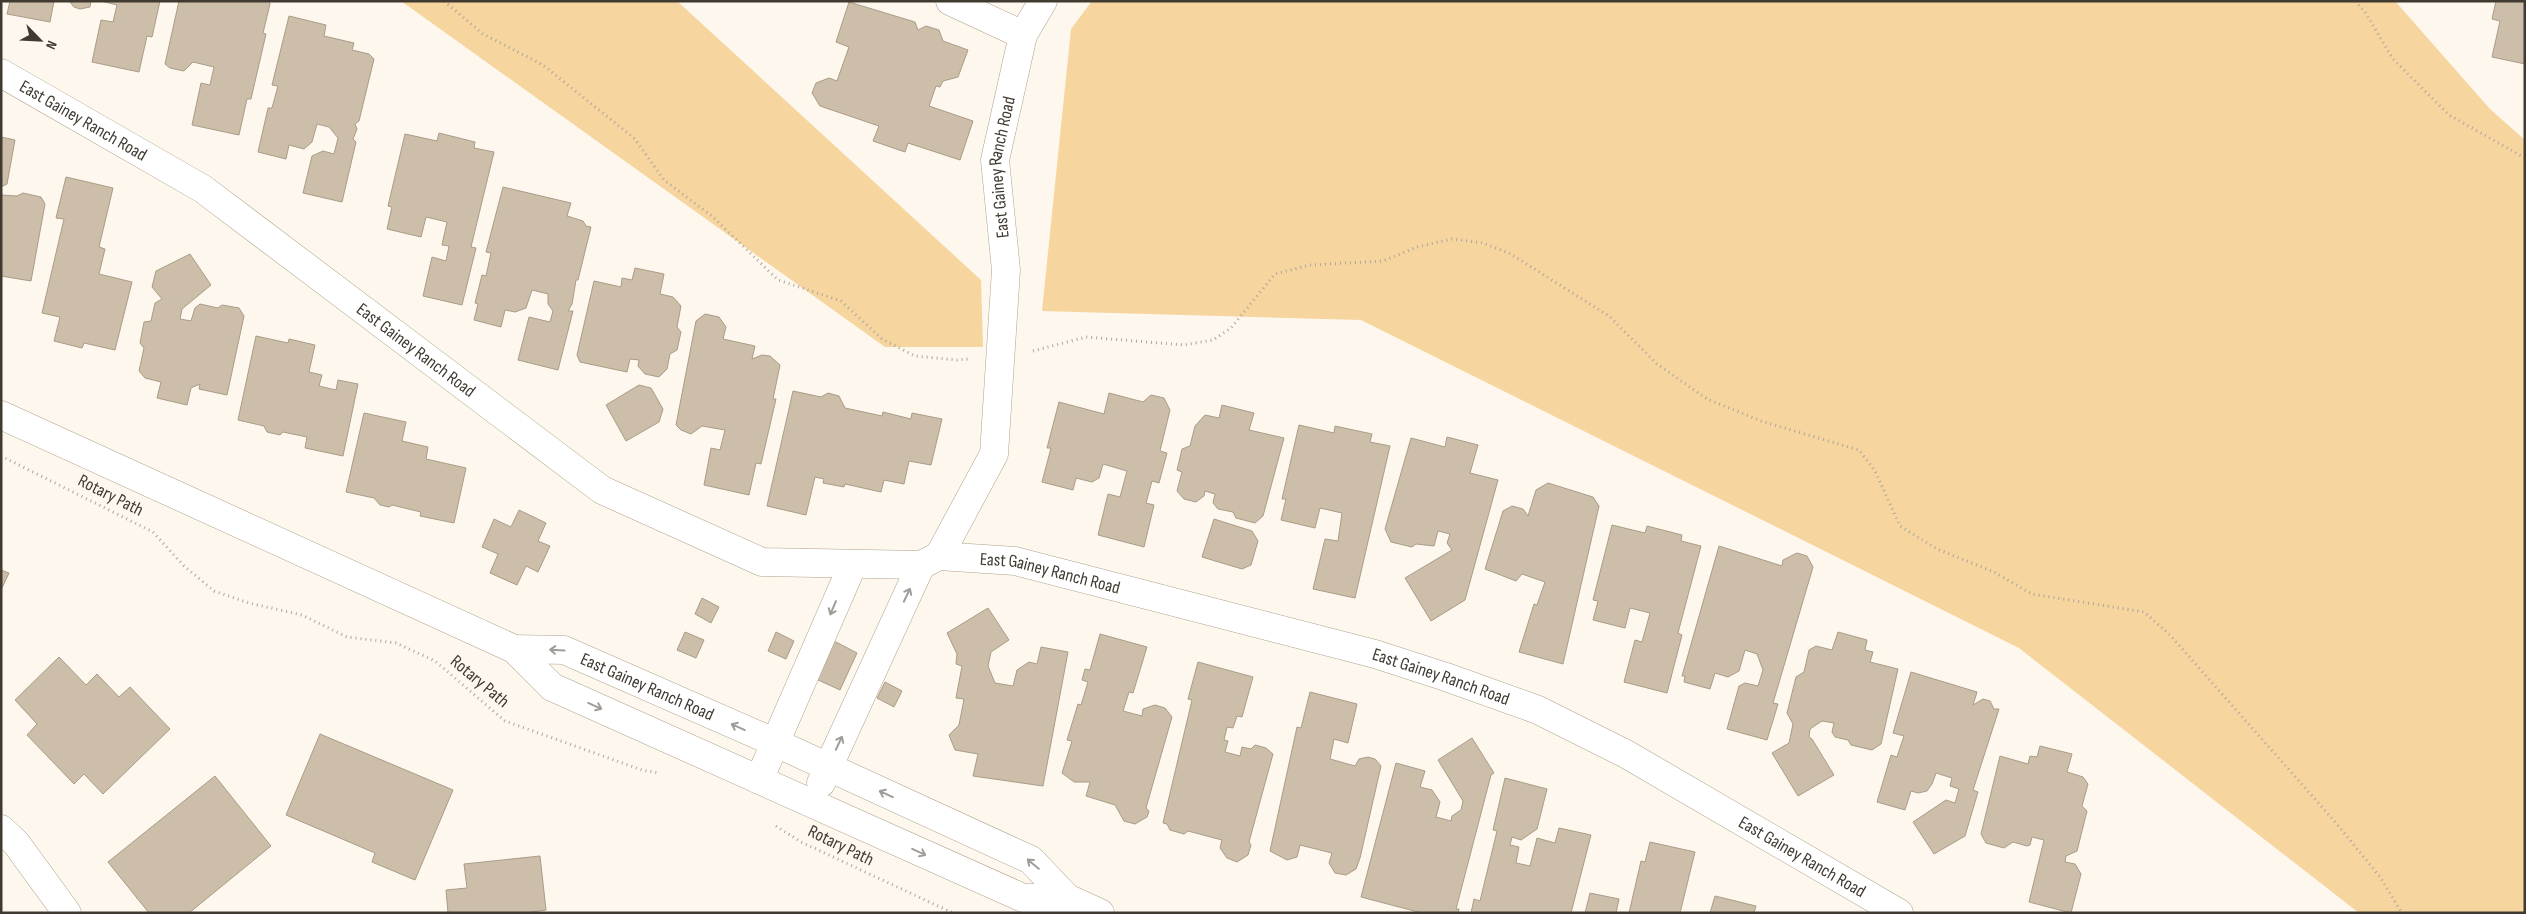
<svg xmlns="http://www.w3.org/2000/svg" width="2526" height="914" font-family="'Sofia Sans Condensed',sans-serif">
<rect width="100%" height="100%" fill="#fdf7ee"/>
<g fill="#f6d59f">
<polygon points="401,1 677,1 981,280 983,347 885,347"/>
<polygon points="1092,1 2395,1 2490,109 2525,140 2525,913 2359,913 2019,648 1361,320 1042,311 1071,29"/>
</g>
<g fill="#ccbea8" stroke="#aa9c87">
<polygon points="10,1 54,1 50,22 7,14"/>
<polygon points="69,1 91,1 90,7 80,9 74,7"/>
<polygon points="101,1 160,1 152,37 147,36 139,72 92,62 101,20 113,22 117,5"/>
<polygon points="179,1 269,1 270,4 263,33 266,34 251,99 247,99 239,135 192,125 201,83 210,85 214,67 193,62 184,71 170,68 165,64"/>
<polygon points="2496,1 2525,1 2525,64 2492,57 2500,21 2492,19"/>
<polygon points="849,2 915,22 918,30 926,26 939,30 943,41 968,50 958,77 943,81 940,87 936,86 929,106 973,121 960,160 908,143 905,152 873,141 879,126 820,106 812,93 816,83 829,78 837,81 849,47 836,42"/>
<polygon points="289,16 326,25 324,36 354,43 352,50 369,54 374,59 359,121 355,124 357,129 353,139 356,142 342,202 303,193 312,156 323,151 334,154 338,138 329,127 317,124 312,142 304,149 289,145 286,159 258,152 268,108 272,108 278,86 272,85"/>
<polygon points="439,133 475,142 474,148 494,152 471,247 476,248 462,305 423,296 432,257 446,261 449,246 442,245 447,222 426,217 421,237 387,229 392,207 388,206 405,134 437,141"/>
<polygon points="1,137 15,140 7,184 1,187"/>
<polygon points="66,177 113,188 99,247 105,249 99,274 132,282 115,350 84,343 82,348 54,341 60,317 42,313 64,219 56,218"/>
<polygon points="503,187 571,203 567,216 583,221 586,226 591,227 578,280 576,280 572,304 568,311 573,311 558,370 518,360 529,317 550,322 553,311 548,304 548,294 532,290 526,308 515,312 505,310 501,327 474,320 478,304 475,303 482,275 486,276 491,253 486,252"/>
<polygon points="23,193 41,197 45,204 31,281 1,276 1,195 17,196"/>
<polygon points="190,254 211,285 182,309 180,319 191,321 195,308 200,304 218,308 222,305 239,308 244,316 227,395 199,389 200,384 191,388 187,405 157,398 161,382 145,378 139,371 144,348 140,343 144,322 151,321 155,303 162,299 152,287 156,271"/>
<polygon points="635,268 664,274 660,294 673,297 681,306 677,327 681,332 677,350 670,354 667,369 659,377 645,374 638,366 639,360 630,359 627,372 580,362 577,355 594,281 621,287 622,278 632,280"/>
<polygon points="705,314 719,317 726,327 723,339 755,346 752,359 762,355 770,356 780,365 773,399 776,399 761,464 756,463 749,495 704,485 711,448 720,450 725,430 702,426 691,434 681,430 676,425 696,321"/>
<polygon points="256,336 288,343 289,339 315,345 309,372 322,375 319,386 336,390 338,380 358,384 343,456 305,448 307,437 283,432 280,435 267,432 264,426 238,420"/>
<polygon points="639,385 651,388 663,409 659,422 626,441 606,405"/>
<polygon points="793,391 821,397 828,393 839,396 845,408 882,416 883,412 911,419 912,413 942,419 931,465 909,461 904,484 884,480 881,492 845,484 844,487 823,483 824,479 815,477 806,515 767,506"/>
<polygon points="1109,393 1143,402 1151,395 1164,398 1170,410 1160,451 1167,453 1159,483 1152,481 1146,503 1154,505 1144,547 1098,535 1108,494 1120,497 1127,471 1103,464 1099,478 1092,482 1076,478 1073,490 1042,482 1051,448 1047,448 1059,402 1104,414"/>
<polygon points="1222,405 1254,413 1249,430 1284,438 1263,516 1255,523 1236,518 1233,512 1218,509 1213,503 1215,494 1205,491 1204,496 1196,502 1184,499 1177,491 1182,472 1177,470 1182,449 1190,446 1195,426 1205,415 1219,418"/>
<polygon points="364,413 406,422 402,441 428,447 426,459 466,468 454,523 420,516 421,512 392,505 389,507 380,505 374,498 346,492"/>
<polygon points="1299,425 1334,433 1335,426 1372,434 1370,442 1390,446 1355,598 1313,589 1325,539 1338,541 1342,513 1320,508 1315,528 1281,520 1286,499 1282,499"/>
<polygon points="1447,437 1478,445 1470,473 1498,480 1465,600 1431,621 1405,578 1452,550 1447,543 1450,534 1438,531 1434,546 1416,544 1412,547 1391,542 1385,529 1411,438 1445,447"/>
<polygon points="1548,483 1593,497 1599,506 1563,664 1519,652 1534,604 1537,605 1545,582 1522,574 1516,581 1485,569 1503,511 1512,506 1523,509 1528,516 1536,490"/>
<polygon points="519,510 546,523 538,541 550,546 538,572 526,566 517,585 490,573 498,554 482,547 494,519 511,527"/>
<polygon points="1214,519 1252,531 1258,541 1251,565 1242,569 1202,557"/>
<polygon points="1612,525 1645,533 1647,526 1682,535 1681,541 1701,546 1678,633 1682,635 1667,693 1624,682 1635,640 1642,642 1650,613 1630,608 1625,628 1593,620 1598,601 1593,600"/>
<polygon points="1719,546 1782,566 1783,560 1797,553 1807,556 1813,567 1773,703 1778,704 1767,740 1727,729 1739,686 1745,683 1758,686 1763,670 1757,654 1745,650 1739,671 1728,677 1715,673 1710,689 1684,682 1685,676 1682,676"/>
<polygon points="1,570 9,573 1,590"/>
<polygon points="702,598 719,607 711,623 695,614"/>
<polygon points="988,608 1009,640 991,652 988,666 995,683 1013,686 1017,670 1029,662 1037,664 1041,647 1068,652 1043,786 973,776 978,754 955,750 949,735 959,725 964,699 956,698 962,666 956,664 957,654 947,633"/>
<polygon points="685,632 704,640 696,658 677,650"/>
<polygon points="776,632 794,641 786,659 768,651"/>
<polygon points="1838,632 1867,640 1865,650 1873,652 1870,662 1898,669 1881,744 1872,750 1851,745 1848,740 1835,737 1832,732 1834,723 1822,721 1810,729 1809,737 1812,739 1834,775 1798,796 1772,753 1789,743 1793,724 1787,713 1796,677 1804,672 1809,650 1816,646 1832,650"/>
<polygon points="1100,634 1147,647 1133,693 1129,692 1123,711 1142,716 1143,709 1155,705 1165,708 1172,717 1146,808 1149,811 1147,817 1135,824 1124,821 1115,805 1086,796 1090,782 1074,782 1062,773 1072,741 1067,740 1078,704 1081,705 1088,682 1082,680 1085,669 1090,670"/>
<polygon points="834,641 857,653 840,690 816,679"/>
<polygon points="59,657 86,685 97,674 119,697 130,687 170,729 103,794 84,774 74,784 27,735 37,724 15,700"/>
<polygon points="1198,662 1253,677 1242,717 1237,716 1233,728 1227,727 1224,740 1228,741 1225,752 1240,756 1242,747 1251,749 1255,745 1266,748 1273,754 1249,842 1251,845 1248,855 1237,862 1227,858 1220,848 1222,840 1188,831 1184,834 1170,830 1167,824 1163,823 1192,700 1188,699"/>
<polygon points="1911,672 1977,692 1973,705 1983,699 1990,701 1994,709 1999,709 1973,790 1978,792 1965,836 1934,854 1913,822 1946,800 1955,803 1959,789 1950,786 1952,778 1936,773 1932,784 1927,791 1918,793 1911,791 1905,810 1877,802 1891,755 1897,757 1904,736 1893,733"/>
<polygon points="885,682 902,691 894,707 877,698"/>
<polygon points="1310,692 1357,704 1348,743 1334,739 1330,759 1355,766 1359,759 1368,757 1375,759 1381,766 1360,858 1356,869 1346,875 1335,873 1329,863 1332,853 1300,845 1297,857 1287,860 1270,851 1297,727 1301,728"/>
<polygon points="320,734 453,790 415,880 372,862 375,853 286,815"/>
<polygon points="1472,738 1494,773 1491,775 1456,909 1459,909 1458,913 1422,913 1361,897 1396,763 1425,771 1420,787 1432,790 1440,802 1436,817 1451,821 1452,816 1461,810 1463,801 1438,760"/>
<polygon points="2040,746 2072,754 2067,772 2083,777 2088,784 2082,806 2087,811 2077,851 2066,856 2065,862 2075,864 2081,874 2071,913 2029,902 2044,840 2032,837 2030,845 2027,846 2013,842 2004,848 1986,843 1981,834 2000,756 2028,764 2030,756 2037,757"/>
<polygon points="215,776 271,846 189,913 149,913 108,862"/>
<polygon points="1505,778 1547,789 1537,829 1521,840 1512,837 1510,845 1519,847 1516,863 1530,866 1537,838 1555,843 1559,828 1591,835 1571,913 1471,913 1474,899 1480,901 1497,831 1493,830"/>
<polygon points="1650,842 1695,852 1680,913 1629,913 1641,861 1645,862"/>
<polygon points="540,856 546,910 526,913 448,913 446,890 467,888 464,864"/>
<polygon points="1590,893 1619,899 1616,913 1585,913"/>
<polygon points="1715,896 1756,906 1754,913 1710,913"/>
</g>
<g fill="none" stroke-linecap="round" stroke-linejoin="round">
<g stroke="#b0a38d" stroke-width="29">
<g id="minor">
<polyline points="950,1 1023,35"/>
<path id="s1" d="M1 73 203 189 602 490 762 562 921 565 939 556 1015 561 1375 654 1446 677 1538 710 1626 754 1899 913"/>
<polyline points="1,415 514,649 552,687 1023,898 1067,898"/>
<path id="s2" d="M939 556 994 454 1006 270 995 160 1023 35 1043 1"/>
<path id="s3" d="M514 649 564 650 776 743 1031 860 1067 898 1100 913"/>
<polyline points="759,780 853,564"/>
<polyline points="821,783 921,565"/>
<polyline points="1,829 16,843 67,913"/>
</g>
</g>
<g stroke="#aca69d" stroke-width="3" stroke-dasharray="1 4" stroke-linecap="butt">
<polyline points="444,1 483,34 543,65 635,139 664,180 713,217 778,280 841,301 882,339 915,356 957,360 968,359"/>
<polyline points="2355,1 2365,12 2393,59 2449,115 2525,158"/>
<polyline points="1033,351 1086,337 1184,345 1213,340 1231,328 1275,274 1310,265 1383,261 1417,247 1452,239 1483,243 1509,253 1609,316 1657,364 1707,399 1761,421 1859,450 1875,471 1900,526 1937,549 1994,572 2032,594 2144,612 2170,635 2336,823 2380,877 2402,913"/>
<polyline points="1,456 153,532 184,566 214,591 249,603 302,615 347,637 396,643 435,661 505,721 642,770 658,773"/>
<polyline points="776,826 801,842 953,913"/>
</g>
<use href="#minor" stroke="#fff" stroke-width="28"/>
</g>
<defs><path id="oneway-shaft" d="M-6 0H5M1.5-3L5.5 0L1.5 3" fill="none" stroke-width="1.6" stroke-linecap="round" stroke-linejoin="round" transform="scale(1.25)"/></defs>
<g stroke="#a09c98">
<use href="#oneway-shaft" transform="translate(907 595) rotate(-65)"/>
<use href="#oneway-shaft" transform="translate(833 608) rotate(113)"/>
<use href="#oneway-shaft" transform="translate(557 650) rotate(-177)"/>
<use href="#oneway-shaft" transform="translate(595 706) rotate(24)"/>
<use href="#oneway-shaft" transform="translate(738 727) rotate(-156)"/>
<use href="#oneway-shaft" transform="translate(839 743) rotate(-65)"/>
<use href="#oneway-shaft" transform="translate(886 794) rotate(-155)"/>
<use href="#oneway-shaft" transform="translate(919 852) rotate(25)"/>
<use href="#oneway-shaft" transform="translate(1033 864) rotate(-140)"/>
</g>
<g text-anchor="middle" stroke-width="4" stroke-linejoin="round" paint-order="stroke">
<g font-size="18" fill="#403a31" stroke="#fdf7ee">
<text dy="6" stroke="none"><textPath href="#s1" startOffset="95">East Gainey Ranch Road</textPath></text>
<text dy="6" stroke="none"><textPath href="#s2" startOffset="404">East Gainey Ranch Road</textPath></text>
<text dy="6" stroke="none"><textPath href="#s1" startOffset="500">East Gainey Ranch Road</textPath></text>
<text transform="translate(111 495) rotate(27)" y="6">Rotary Path</text>
<text dy="6" stroke="none"><textPath href="#s1" startOffset="1200">East Gainey Ranch Road</textPath></text>
<text dy="6" stroke="none"><textPath href="#s1" startOffset="1605">East Gainey Ranch Road</textPath></text>
<text transform="translate(480 681) rotate(40)" y="6">Rotary Path</text>
<text dy="6" stroke="none"><textPath href="#s3" startOffset="141">East Gainey Ranch Road</textPath></text>
<text transform="translate(841 845) rotate(26)" y="6">Rotary Path</text>
<text dy="6" stroke="none"><textPath href="#s1" startOffset="2010">East Gainey Ranch Road</textPath></text>
</g>
</g>
<rect width="2526" height="914" fill="none" stroke="#403a31" stroke-width="5"/>
<g transform="translate(40 40) rotate(114)" stroke="#fdf7ee" stroke-width="4" paint-order="stroke">
<path d="M0-4L9 19L0 12L-9 19Z" fill="#403a31"/>
<text y="-8" font-size="14" font-weight="bold" text-anchor="middle" fill="#403a31">N</text>
</g>
</svg>
